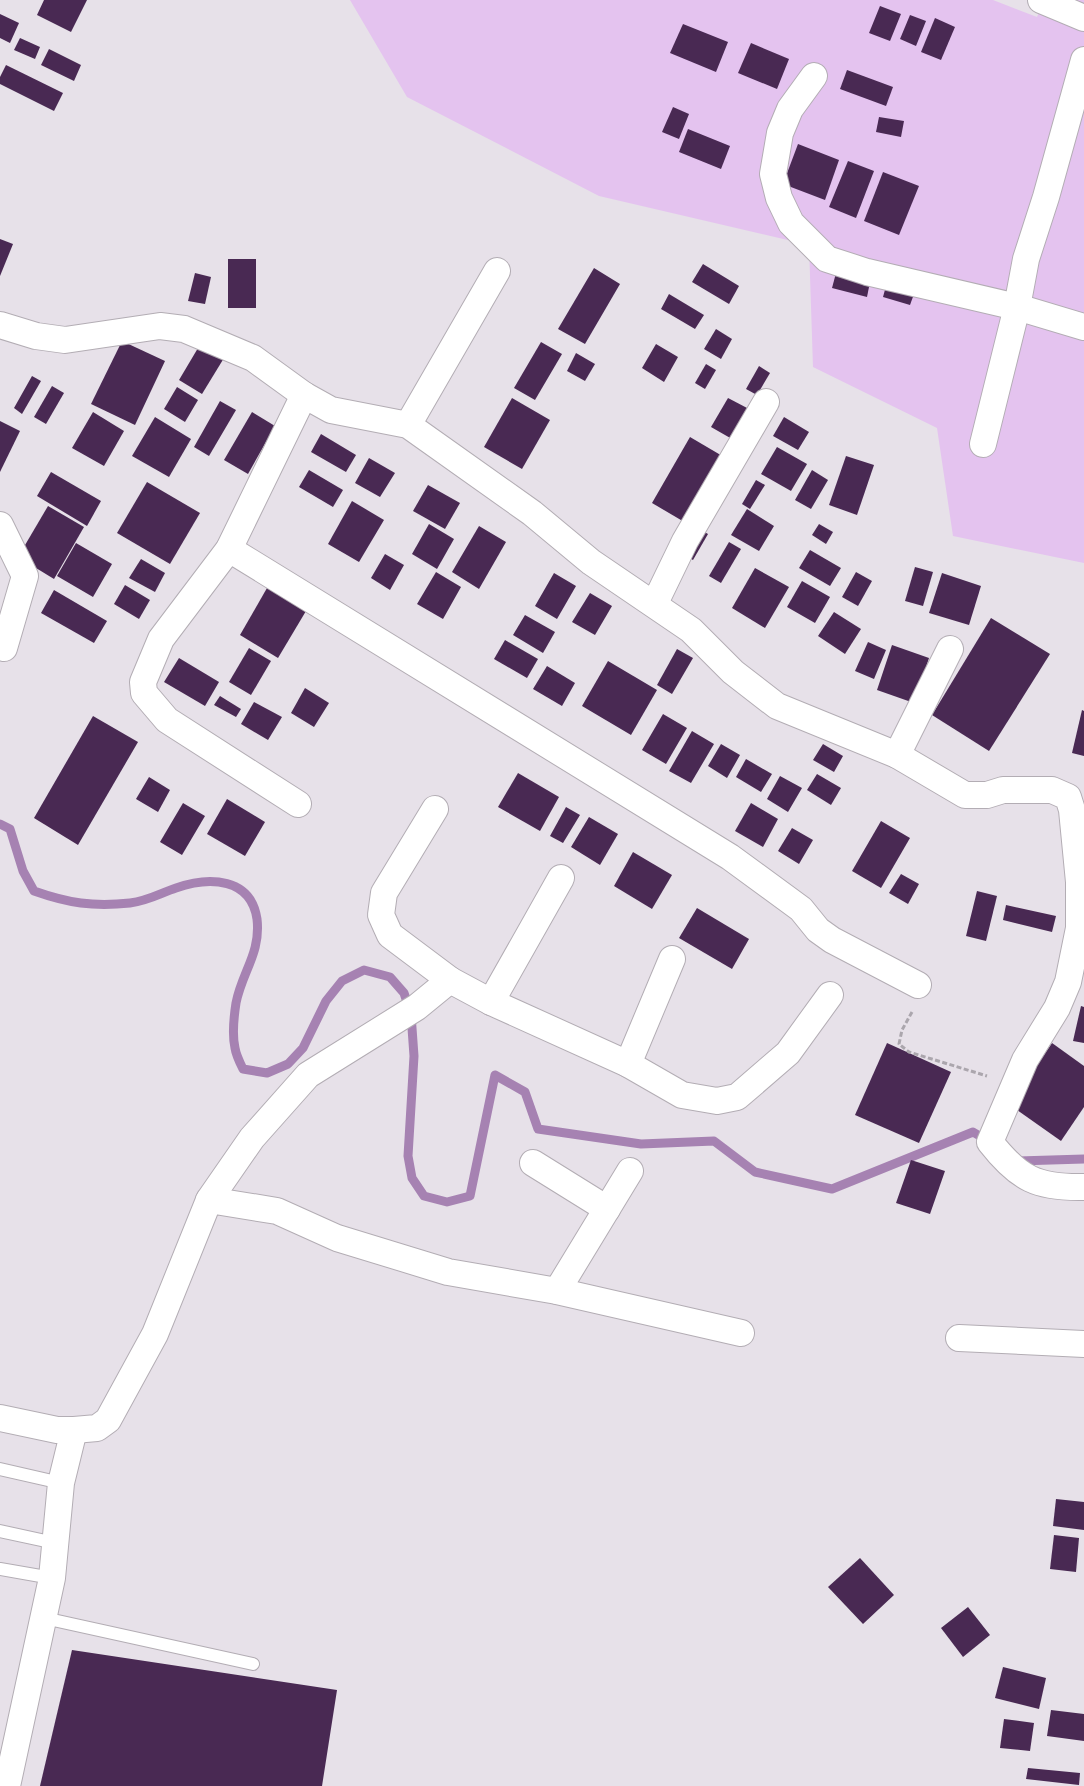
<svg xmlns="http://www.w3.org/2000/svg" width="1084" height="1786" font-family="Quicksand,sans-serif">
<rect width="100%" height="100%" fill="#e7e1e9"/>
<polygon fill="#e4c3ef" points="350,0 993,0 1037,17 1044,0 1084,0 1084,563 953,536 937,428 813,367 809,245 599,196 407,97"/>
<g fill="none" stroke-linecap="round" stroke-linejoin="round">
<g stroke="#a682b2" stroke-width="9">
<path d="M0 824 10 829 23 871 34 891C68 903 93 907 130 903 148 901 161 893 176 888 210 876 251 878 257 919 261 953 242 972 236 1003 234 1016 232 1035 235 1048 236 1055 240 1063 243 1069L267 1073 288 1064 303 1048 326 1001 342 981 364 970 390 977 404 993 411 1014 414 1056 408 1156 412 1178 424 1196 447 1202 470 1196 495 1075 525 1092 538 1129 641 1144 714 1141 755 1172 832 1189 973 1132 988 1141"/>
<polyline points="1015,1159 1018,1161 1084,1159"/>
</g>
</g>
<g fill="#492953">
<polygon points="44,0 87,0 71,32 37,15"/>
<polygon points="880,6 901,14 890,41 869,33"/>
<polygon points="0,14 19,23 10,43 0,38"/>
<polygon points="910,15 926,21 916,46 900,39"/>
<polygon points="935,18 955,27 941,60 921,52"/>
<polygon points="683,24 728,42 716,72 670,53"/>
<polygon points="20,38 40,47 35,59 14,50"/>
<polygon points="751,43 789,59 777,89 738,73"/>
<polygon points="49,49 81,65 74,81 41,65"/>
<polygon points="6,65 63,93 54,111 0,84 0,77"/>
<polygon points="847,70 893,87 886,106 840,89"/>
<polygon points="673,107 689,114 679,139 662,132"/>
<polygon points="879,117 904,121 901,137 876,132"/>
<polygon points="688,129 730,146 721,169 679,152"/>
<polygon points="798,144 839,160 825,200 783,184"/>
<polygon points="848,161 874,171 856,218 829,207"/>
<polygon points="883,172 919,186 899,235 864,221"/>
<polygon points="0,239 13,244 0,276"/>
<rect x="228" y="259" width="28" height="49"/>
<polygon points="703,264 739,286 729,304 692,282"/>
<polygon points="594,268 620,284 585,344 558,329"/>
<polygon points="195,273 211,277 205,304 188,301"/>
<polygon points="836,273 870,282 867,297 832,288"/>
<polygon points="886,286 914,294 910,305 883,297"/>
<polygon points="669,294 704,315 695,329 661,309"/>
<polygon points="716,329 732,339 721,359 704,349"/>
<polygon points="122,341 165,361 135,425 91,404"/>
<polygon points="541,342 562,354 535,400 514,388"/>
<polygon points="201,343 224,358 202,394 179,380"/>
<polygon points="656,344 678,357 664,382 642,368"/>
<polygon points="576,353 595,364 585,381 567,371"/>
<polygon points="706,364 716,370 705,389 695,383"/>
<polygon points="759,366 770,373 757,395 746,389"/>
<polygon points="32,376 41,381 22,414 14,408"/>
<polygon points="52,386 64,393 46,424 34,417"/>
<polygon points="177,387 198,400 185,422 164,409"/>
<polygon points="512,398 550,420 522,469 484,447"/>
<polygon points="728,398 749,409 732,439 711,427"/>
<polygon points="220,401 236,410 209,456 194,447"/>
<polygon points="93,412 124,431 104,466 72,448"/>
<polygon points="252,412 275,426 248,474 224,460"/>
<polygon points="155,417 191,439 169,477 132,456"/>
<polygon points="784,417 809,432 798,450 773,436"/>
<polygon points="0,421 20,431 0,472"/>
<polygon points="321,434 356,455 346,472 311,452"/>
<polygon points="690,437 724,457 686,523 652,503"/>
<polygon points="777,447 807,464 791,491 761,474"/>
<polygon points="846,456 874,465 857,515 829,505"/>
<polygon points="369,458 395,473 380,497 355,483"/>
<polygon points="309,470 343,490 333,507 299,487"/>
<polygon points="812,470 828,480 811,509 795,500"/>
<polygon points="51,472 101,501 87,526 37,496"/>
<polygon points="756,480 765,485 750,509 742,504"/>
<polygon points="147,482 200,513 170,564 117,533"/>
<polygon points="428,485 460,503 445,529 413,511"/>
<polygon points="352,501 384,520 359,562 328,544"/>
<polygon points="48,506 84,527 54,579 18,557"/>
<polygon points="747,509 774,526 759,551 731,535"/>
<polygon points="429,524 454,539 437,569 412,554"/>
<polygon points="819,524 833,532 826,544 812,535"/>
<polygon points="479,526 506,542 479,589 452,572"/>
<polygon points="701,530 708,534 693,560 686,556"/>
<polygon points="729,542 741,549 721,583 709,576"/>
<polygon points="76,543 112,564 93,597 57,576"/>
<polygon points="810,550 841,568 830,586 799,568"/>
<polygon points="385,554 404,565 390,590 371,578"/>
<polygon points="141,559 165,573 155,592 129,578"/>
<polygon points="915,567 933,572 923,606 905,601"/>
<polygon points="755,568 789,587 765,628 732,608"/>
<polygon points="436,572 461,587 443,619 417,604"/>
<polygon points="856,572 872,581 858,606 842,597"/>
<polygon points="554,573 576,586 557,619 535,606"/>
<polygon points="942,573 981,586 969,625 929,613"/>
<polygon points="802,581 830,597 815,623 787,607"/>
<polygon points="125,585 150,600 139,619 114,604"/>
<polygon points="267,588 306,611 278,658 240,635"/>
<polygon points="54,590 107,621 94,643 41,613"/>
<polygon points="590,593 612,606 595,635 572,622"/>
<polygon points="834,612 861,629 845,654 818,636"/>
<polygon points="525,615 555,632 543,653 513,635"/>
<polygon points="991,618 1050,654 989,751 932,715"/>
<polygon points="505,640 538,659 527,678 494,659"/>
<polygon points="868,642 886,650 874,679 855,671"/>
<polygon points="892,645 929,658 914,703 877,690"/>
<polygon points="249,648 271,661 251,695 229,682"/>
<polygon points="677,649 693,658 672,694 657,685"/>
<polygon points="179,658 219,682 205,706 164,682"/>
<polygon points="608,661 657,690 631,735 582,706"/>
<polygon points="547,666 575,683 562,706 533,689"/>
<polygon points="305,688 329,703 314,727 291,713"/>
<polygon points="220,696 241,709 236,717 214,705"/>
<polygon points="254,702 282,717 268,740 241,724"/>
<polygon points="1082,710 1084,711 1084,756 1072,753"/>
<polygon points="663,714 687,728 666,764 642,750"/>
<polygon points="93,716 138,742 78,845 34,818"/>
<polygon points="692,731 714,744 691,783 669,771"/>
<polygon points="721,744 740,755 727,778 708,766"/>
<polygon points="823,744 843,756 834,772 813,760"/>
<polygon points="746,759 772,774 761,792 736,777"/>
<polygon points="518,773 559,797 540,831 498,807"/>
<polygon points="817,774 841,788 831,805 807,790"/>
<polygon points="780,776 802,788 788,812 767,799"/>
<polygon points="149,777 170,790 158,812 136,799"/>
<polygon points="227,799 265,822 245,856 207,834"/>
<polygon points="183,803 205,816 182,855 160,842"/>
<polygon points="751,803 778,819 763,847 735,831"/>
<polygon points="566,807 580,815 563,843 550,836"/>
<polygon points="589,817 618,834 600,865 571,847"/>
<polygon points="881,821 910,838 881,888 852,871"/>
<polygon points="792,828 813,840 799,864 778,851"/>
<polygon points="633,852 672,875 652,909 614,886"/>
<polygon points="901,874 919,884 908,904 889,893"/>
<polygon points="977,891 997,896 986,941 966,936"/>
<polygon points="1006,905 1056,916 1052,932 1003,920"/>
<polygon points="697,908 749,939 732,969 679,938"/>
<polygon points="1081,1006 1084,1007 1084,1043 1073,1041"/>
<polygon points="887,1043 951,1072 919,1143 855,1115"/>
<polygon points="1052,1043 1084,1066 1084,1107 1061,1141 1010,1105"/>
<polygon points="911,1160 945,1171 930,1214 896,1203"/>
<polygon points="1056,1499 1084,1502 1084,1530 1053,1526"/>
<polygon points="1054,1535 1079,1538 1076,1572 1050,1569"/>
<polygon points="860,1558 894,1595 863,1624 828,1587"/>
<polygon points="968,1607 990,1635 963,1657 941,1628"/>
<polygon points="72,1650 337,1690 322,1786 40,1786"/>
<polygon points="1003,1667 1046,1678 1039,1709 995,1698"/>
<polygon points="1051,1710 1084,1714 1084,1741 1047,1736"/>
<polygon points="1004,1719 1034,1723 1030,1751 1000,1748"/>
<polygon points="1028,1768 1080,1773 1079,1785 1026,1779"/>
</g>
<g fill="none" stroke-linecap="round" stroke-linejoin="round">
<g stroke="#b3adb4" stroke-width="14">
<g id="service">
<polyline points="0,1469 61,1483"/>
<polyline points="0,1531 55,1543"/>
<polyline points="0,1569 52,1578"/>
<polyline points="44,1618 253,1664"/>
</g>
</g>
<g stroke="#b3adb4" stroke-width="28">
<g id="minor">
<polyline points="1041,0 1084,18"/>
<polyline points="814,76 790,109 780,133 773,174 779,198 791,223 827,259 867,272 1017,307 1084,327"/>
<path d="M0 325 36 336 65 340 160 326 184 329 253 358 304 395 331 410 408 425 532 513 591 562 691 630 733 672 777 706 897 755 965 795H987L1003 790H1052L1068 797 1072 810 1079 882V928L1068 982 1057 1008 1025 1060 990 1142C1019 1179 1037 1188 1084 1187"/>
<polyline points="408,425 497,271"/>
<polyline points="983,444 1017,307 1026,259 1046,197 1084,60"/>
<polyline points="0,525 25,576 4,648"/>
<polyline points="229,549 730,857 801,909 818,930 832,940 918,985"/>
<polyline points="655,603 685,541 766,402"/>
<polyline points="897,755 950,649"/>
<polyline points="298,804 167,720 144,693 143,682 161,639 229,549 304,395"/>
<polyline points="435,809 384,893 381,915 390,935 450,980"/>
<polyline points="491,1002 561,878"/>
<polyline points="628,1064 672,959"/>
<polyline points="533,1163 607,1209"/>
<polyline points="209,1200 252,1138 308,1075 417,1007 450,980 491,1002 628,1064 682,1095 717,1101 737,1097 788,1053 830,995"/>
<polyline points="557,1291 630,1171"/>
<polyline points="959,1338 1084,1344"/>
<polyline points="0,1418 57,1430 74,1430 61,1483 52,1578 7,1786"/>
<polyline points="74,1430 97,1428 108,1420 155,1334 209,1200 277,1211 337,1238 448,1272 557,1291 741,1333"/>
</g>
</g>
<polyline stroke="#aba6ad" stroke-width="3" stroke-dasharray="5 2.5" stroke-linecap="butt" points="912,1012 902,1030 899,1044 909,1052 987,1076"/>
<use href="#service" stroke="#fff" stroke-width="12"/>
<use href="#minor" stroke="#fff" stroke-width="26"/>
</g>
</svg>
